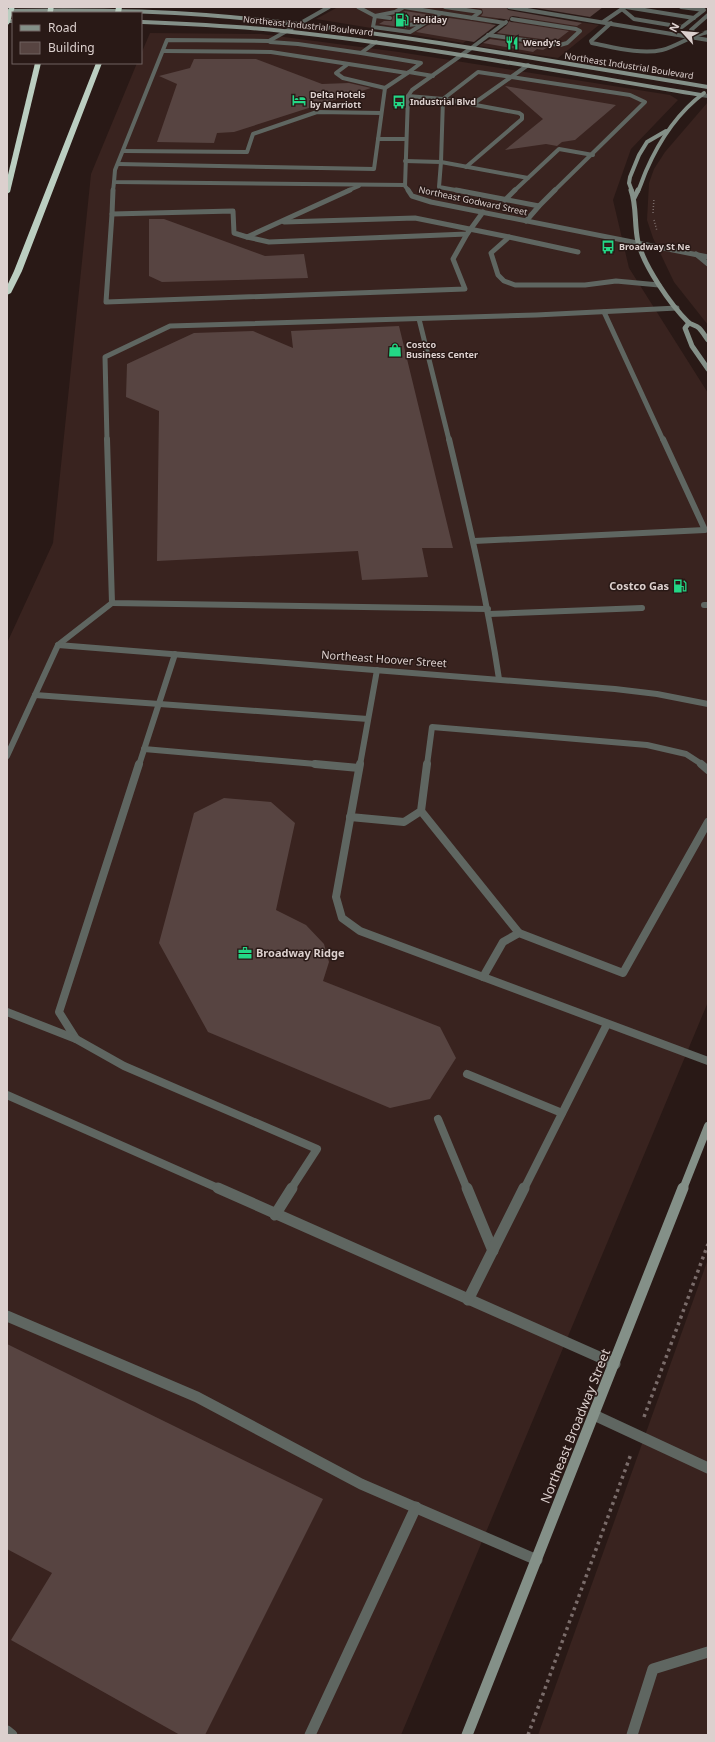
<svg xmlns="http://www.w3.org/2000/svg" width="715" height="1742" font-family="'Noto Sans',sans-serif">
<rect width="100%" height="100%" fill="#291916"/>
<g fill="#39231f">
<polygon points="338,7 485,7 511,11 463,43 316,19"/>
<polygon points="524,14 599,25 558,58 479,46"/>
<polygon points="150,33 261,34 399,52 670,95 678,100 631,149 613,200 629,268 708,393 708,1002 401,1735 7,1735 7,643 53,543 91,174 137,63 141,63 141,54"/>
<polygon points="708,102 708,325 674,282 653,238 647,220 649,183 654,169 665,152"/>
<polygon points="708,1259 708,1735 538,1735"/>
</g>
<g fill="#574441">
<polygon points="470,7 506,7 508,10 582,23 577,26 513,16 510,17 509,20 504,19 481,16 483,13 482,9"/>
<polygon points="530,7 603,7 590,17"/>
<polygon points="405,11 431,15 424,19 414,18 412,21 405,23 406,28 379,24 384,21 392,21 393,16"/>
<polygon points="442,17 471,21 496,25 474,42 416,32"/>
<polygon points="509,21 511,22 569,31 556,41 497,33 507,25"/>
<polygon points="490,39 548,47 543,50 537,49 533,52 483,43"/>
<polygon points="194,59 256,59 322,84 349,83 371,88 234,132 217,133 214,143 157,142 177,84 159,76 190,68"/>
<polygon points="505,86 616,105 575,140 562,142 557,146 546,144 505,150 543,119"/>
<polygon points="149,219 164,219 265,256 304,254 308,278 162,282 149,276"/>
<polygon points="399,326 453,548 422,548 428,577 362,580 358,551 157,561 159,411 126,397 127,364 194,333 253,331 293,348 291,331"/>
<polygon points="224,798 271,802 295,823 276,910 306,925 324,944 329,962 323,981 440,1027 456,1058 430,1099 390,1108 208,1032 159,943 194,813"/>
<polygon points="7,1344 323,1499 205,1735 180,1735 11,1640 52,1573 7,1549"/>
</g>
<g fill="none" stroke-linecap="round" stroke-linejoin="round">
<g stroke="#7a6c6a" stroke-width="1.5" stroke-dasharray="1 2" stroke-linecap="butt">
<polyline points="653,213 654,198"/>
<polyline points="654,220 657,231"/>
</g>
<g stroke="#7a6c6a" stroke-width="3.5" stroke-dasharray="3 4" stroke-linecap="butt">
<polyline points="644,1417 708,1244"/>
<polyline points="528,1735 631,1454"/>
</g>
<g stroke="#5f6661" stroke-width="4">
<polyline points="329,7 269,41 167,40 115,170 114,182 405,185"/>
<polyline points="358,7 375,16 395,12 404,7"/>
<polyline points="404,7 441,13"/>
<polyline points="445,7 480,12 472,18"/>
<polyline points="509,7 708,40"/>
<polyline points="626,7 694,18"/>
<polyline points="622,9 634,19 682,27 704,10 681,7"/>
<polyline points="390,18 375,16 373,27 410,32 441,13 505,23"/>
<polyline points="603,22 625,7"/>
<path d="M611 23 591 41 592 43C613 47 641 55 662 50 678 46 691 35 708 32"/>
<polyline points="408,25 425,23 415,21"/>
<polyline points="695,34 691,30 708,15"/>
<polyline points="488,35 560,45 567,43 580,31 576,29 512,19"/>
<polyline points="270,42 298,44 361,53 376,42"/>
<polyline points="470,49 506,22"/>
<polyline points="163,51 271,52 407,73"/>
<polyline points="361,53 421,63 409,72 433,76"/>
<polyline points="348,64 336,73 343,78 385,88"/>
<polyline points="408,96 443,99 519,113 522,115 522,119 466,167"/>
<polyline points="473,104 528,65"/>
<polyline points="378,139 406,139"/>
<polyline points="123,151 247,152 253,134 317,112 381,113"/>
<polyline points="405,161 441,162"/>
<polyline points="441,162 528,178"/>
<polyline points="441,162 439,187 461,191"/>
<polyline points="441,162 443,99 478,72 630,95 645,102 554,191"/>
<polyline points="118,164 374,169 385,88 409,72"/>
<polyline points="113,191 114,182"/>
<polyline points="347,191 359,186"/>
<polyline points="514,191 559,149 593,155"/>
</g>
<g stroke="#5f6661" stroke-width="5">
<polyline points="113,190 112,214 233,211 234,233 247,237 350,190"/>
<polyline points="456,190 539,206 555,190"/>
<polyline points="505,200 515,190"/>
<polyline points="112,214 106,302 465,289 453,259 467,234"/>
<polyline points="526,221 539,206"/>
<polyline points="284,222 415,218 509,237"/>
<polyline points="247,237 269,242 467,234 483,212"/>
<polyline points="578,252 509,237 491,253 498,275 504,281 515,285 585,285 616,281 659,285"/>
<polyline points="696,254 708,264"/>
<polyline points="604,312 663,440"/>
<polyline points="419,319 449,440"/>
<polyline points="107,440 105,357 170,326 536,315 677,308"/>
</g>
<g stroke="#5f6661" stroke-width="6">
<polyline points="107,439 112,603 488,609"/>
<path d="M449 439C468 519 487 598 499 679"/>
<polyline points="474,541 705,530 663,439"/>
<polyline points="704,605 708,605"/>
<polyline points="489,614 642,608"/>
<polyline points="35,695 368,719"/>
<polyline points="144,749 327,765"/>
<polyline points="7,756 58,645 112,603"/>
<polyline points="139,765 175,654"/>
<polyline points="360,765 377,670"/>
<polyline points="427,765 432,727 647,745 686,754 703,765"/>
</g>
<g stroke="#5f6661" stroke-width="8">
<polyline points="139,764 59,1012 76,1039 124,1066 317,1149 291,1189"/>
<polyline points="315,764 359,768"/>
<polyline points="360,764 336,897 342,918 360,931 708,1061"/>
<polyline points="701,764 708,770"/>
<polyline points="421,811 519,933"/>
<polyline points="350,817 404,822 421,811 427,764"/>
<polyline points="483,977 503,942 519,933 623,973 708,822"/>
<polyline points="7,1012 76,1039"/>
<polyline points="467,1074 562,1113"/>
<polyline points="7,1095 220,1189"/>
<polyline points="438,1119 467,1189"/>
<polyline points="524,1189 607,1024"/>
</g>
<g stroke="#5f6661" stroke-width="11">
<polyline points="218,1188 615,1364"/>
<polyline points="467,1188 493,1251"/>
<polyline points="275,1215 292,1188"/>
<polyline points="468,1300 524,1188"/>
<polyline points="7,1316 197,1397 361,1484 537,1560"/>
<polyline points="594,1415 708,1468"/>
<polyline points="7,1731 12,1735"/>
<polyline points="310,1735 416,1507"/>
<polyline points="632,1735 653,1669 708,1652"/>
</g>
<polyline stroke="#5f6661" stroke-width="4" points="409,191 405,186 408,96 412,90 470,49"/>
<polyline stroke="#5f6661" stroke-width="5" points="408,190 412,196 431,202 708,257"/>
<polyline stroke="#5f6661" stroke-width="6" points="58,645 615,689 657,694 708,704"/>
<polyline stroke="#5f6661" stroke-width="4" points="701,95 708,96"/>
<g stroke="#849088" stroke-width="4">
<path d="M7 11C73 10 140 10 206 15 374 28 541 60 708 87"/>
<polyline points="7,21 13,21"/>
<path d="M141 22C188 24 236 26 283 31 423 46 562 72 701 95"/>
<polyline points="632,191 629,183 630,177 639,155 647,142 666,131"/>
<path d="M638 191C641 185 643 178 646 171 659 141 677 113 704 93"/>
</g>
<g stroke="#849088" stroke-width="5">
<path d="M631 190C637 206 634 225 638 242 644 266 670 304 688 322 691 325 696 325 699 328 702 331 705 336 708 340"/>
<polyline points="634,198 638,190"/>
<polyline points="689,323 685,328 692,346 708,369"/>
</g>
<polyline stroke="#849088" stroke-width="8" points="683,1189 708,1126"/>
<polyline stroke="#849088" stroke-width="11" points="467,1735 683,1188"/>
<g fill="#bbcec1" fill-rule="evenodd">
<polygon points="116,7 122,7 121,13 115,13"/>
<polygon points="35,63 41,63 10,192 7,194 7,179"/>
<polygon points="96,63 102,63 22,271 11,293 7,295 7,286 14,271"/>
</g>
<g stroke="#bbcec1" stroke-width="5.5">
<polyline points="50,13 51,7"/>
<polyline points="7,22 12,7"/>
</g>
</g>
<defs>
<g id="fuel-bare" transform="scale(1.08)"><path d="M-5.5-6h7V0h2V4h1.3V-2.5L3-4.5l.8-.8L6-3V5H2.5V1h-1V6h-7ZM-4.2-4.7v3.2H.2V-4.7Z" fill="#23d886" stroke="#291916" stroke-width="2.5" paint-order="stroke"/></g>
<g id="restaurant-bare" transform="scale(1.08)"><path d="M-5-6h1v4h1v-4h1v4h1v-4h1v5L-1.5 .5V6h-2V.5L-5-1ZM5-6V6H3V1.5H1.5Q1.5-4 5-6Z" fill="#23d886" stroke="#291916" stroke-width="2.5" paint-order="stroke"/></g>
<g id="hotel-bare" transform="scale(1.08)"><path d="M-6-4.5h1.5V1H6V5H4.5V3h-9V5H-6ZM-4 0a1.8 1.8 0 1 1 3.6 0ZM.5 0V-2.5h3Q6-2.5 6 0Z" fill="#23d886" stroke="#291916" stroke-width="2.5" paint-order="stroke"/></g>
<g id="bus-bare" transform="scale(1.08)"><path d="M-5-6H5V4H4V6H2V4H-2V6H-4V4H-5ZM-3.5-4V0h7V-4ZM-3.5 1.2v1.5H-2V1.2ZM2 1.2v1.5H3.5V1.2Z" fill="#23d886" stroke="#291916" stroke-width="2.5" paint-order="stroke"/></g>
<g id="shop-bare" transform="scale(1.08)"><path d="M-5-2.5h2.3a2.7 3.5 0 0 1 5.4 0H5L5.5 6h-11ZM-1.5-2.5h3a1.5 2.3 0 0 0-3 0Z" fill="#23d886" stroke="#291916" stroke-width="2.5" paint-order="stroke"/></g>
<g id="office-bare" transform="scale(1.08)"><path d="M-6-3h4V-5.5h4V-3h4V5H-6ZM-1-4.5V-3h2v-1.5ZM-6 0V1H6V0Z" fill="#23d886" stroke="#291916" stroke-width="2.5" paint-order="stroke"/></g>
</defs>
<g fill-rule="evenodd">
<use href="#fuel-bare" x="402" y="20"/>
<use href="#restaurant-bare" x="512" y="43"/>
<use href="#hotel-bare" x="299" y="100"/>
<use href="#bus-bare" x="399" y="102"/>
<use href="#bus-bare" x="608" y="247"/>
<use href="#shop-bare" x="395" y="350"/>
<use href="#fuel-bare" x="680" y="586"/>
<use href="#office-bare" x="245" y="953"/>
</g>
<g text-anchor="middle" stroke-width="3" stroke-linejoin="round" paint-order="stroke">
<g font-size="9" font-weight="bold" fill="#dcd0ce" stroke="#291916" text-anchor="start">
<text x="413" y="23">Holiday</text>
<text x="523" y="46">Wendy's</text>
<text x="310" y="98">Delta Hotels<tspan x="310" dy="10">by Marriott</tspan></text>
<text x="410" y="105">Industrial Blvd</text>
<text x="619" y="250">Broadway St Ne</text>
<text x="406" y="348">Costco<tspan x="406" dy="10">Business Center</tspan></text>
</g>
<g font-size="9" fill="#dcd0ce" stroke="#291916">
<text transform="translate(308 26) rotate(6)" y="3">Northeast Industrial Boulevard</text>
<text transform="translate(629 66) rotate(9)" y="3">Northeast Industrial Boulevard</text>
<text transform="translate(473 201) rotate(12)" y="3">Northeast Godward Street</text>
</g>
<g font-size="11" font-weight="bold" fill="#dcd0ce" stroke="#291916" text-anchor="end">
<text x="669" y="590">Costco Gas</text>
<text x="256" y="957" text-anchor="start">Broadway Ridge</text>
</g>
<g font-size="11" fill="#dcd0ce" stroke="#291916">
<text transform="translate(384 659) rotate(4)" y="4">Northeast Hoover Street</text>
</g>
<g font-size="13" fill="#dcd0ce" stroke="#291916">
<text transform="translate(575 1426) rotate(-68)" y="5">Northeast Broadway Street</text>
</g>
</g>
<rect width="715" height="1742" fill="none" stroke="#dcd0ce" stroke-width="16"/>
<rect x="12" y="12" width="130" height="52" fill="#291916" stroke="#716260"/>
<rect x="20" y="25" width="20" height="6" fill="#849088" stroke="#716260"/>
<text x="48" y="32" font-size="12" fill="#dcd0ce">Road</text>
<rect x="20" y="42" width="20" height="12" fill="#574441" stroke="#716260"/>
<text x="48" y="52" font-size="12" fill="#dcd0ce">Building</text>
<g transform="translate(683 32) rotate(297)" stroke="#291916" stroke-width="3" paint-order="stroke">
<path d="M0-3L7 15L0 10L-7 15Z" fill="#dcd0ce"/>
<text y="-6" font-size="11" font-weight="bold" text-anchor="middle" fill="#dcd0ce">N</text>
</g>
</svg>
